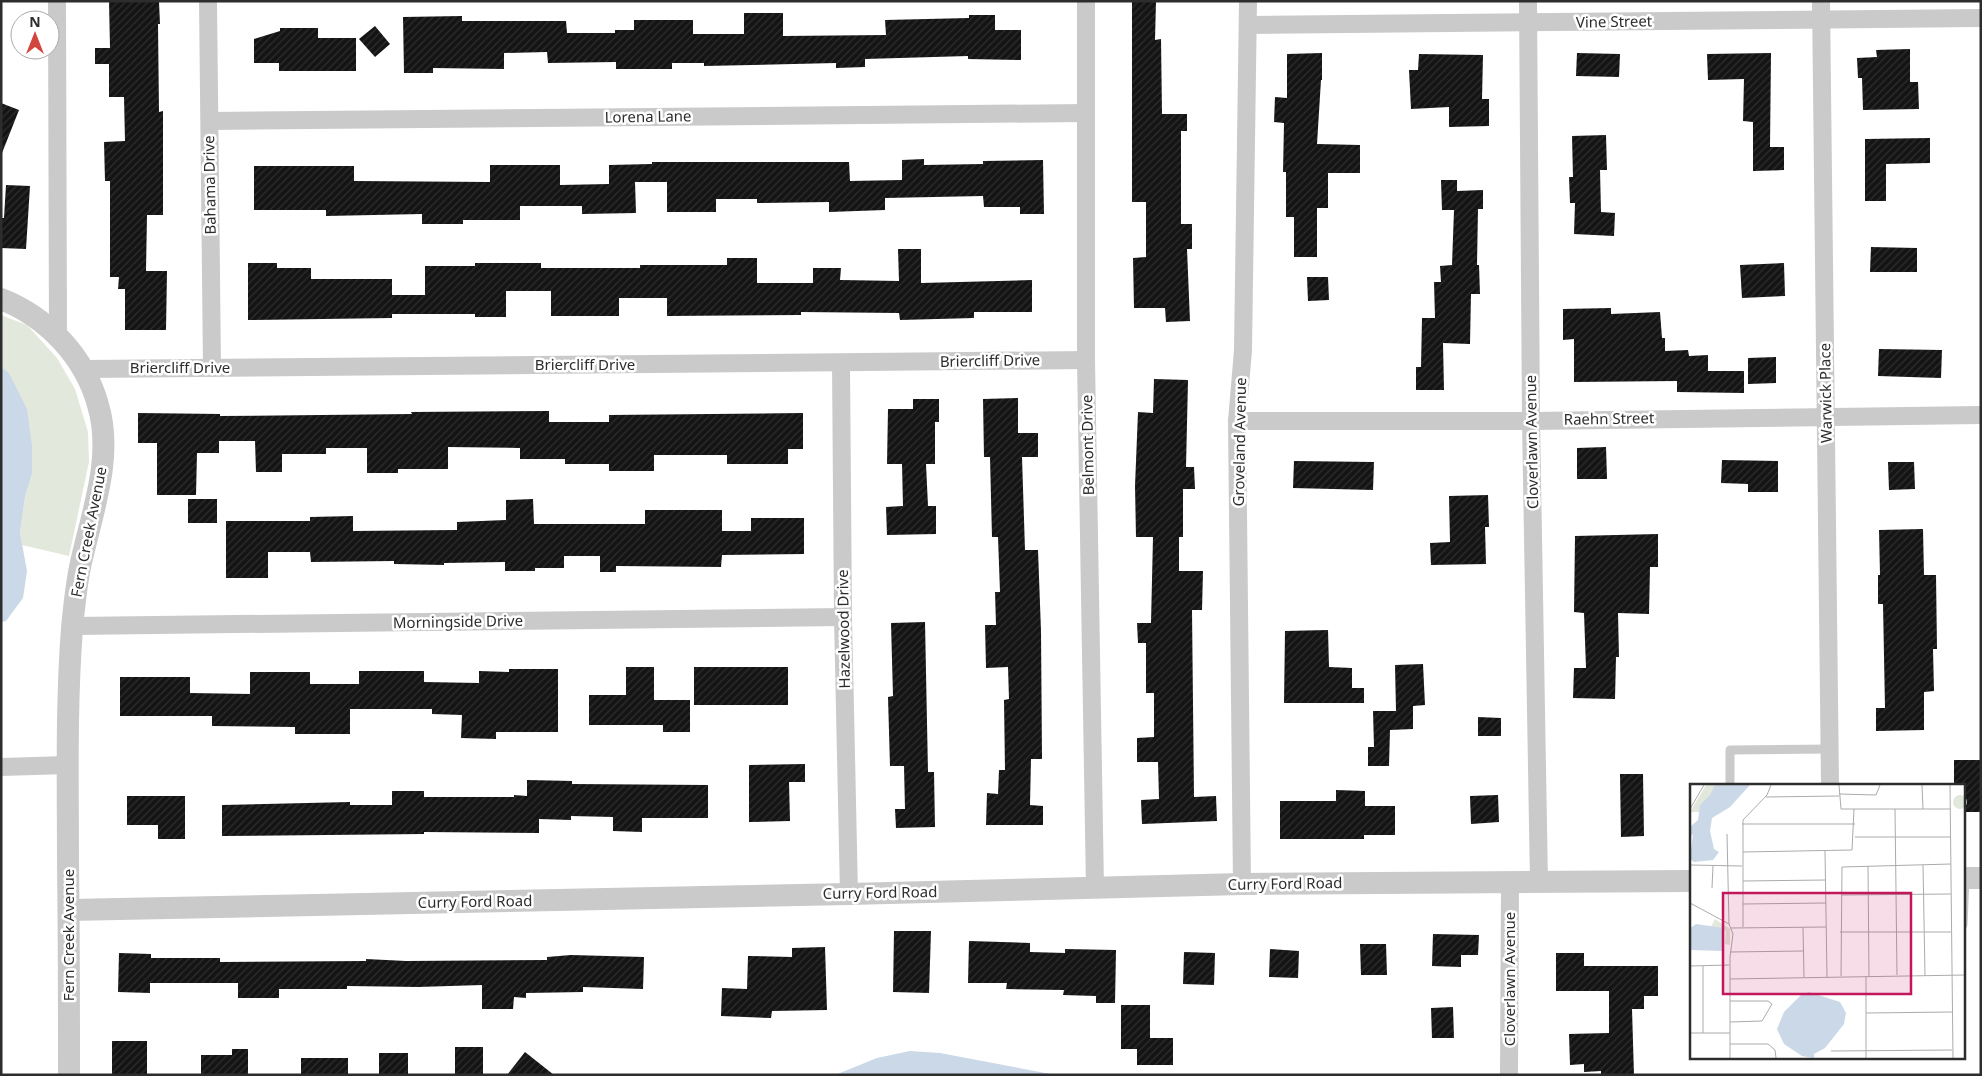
<svg xmlns="http://www.w3.org/2000/svg" width="1982" height="1076" font-family="'Noto Sans',sans-serif">
<defs>
<pattern id="building-hatch" width="6" height="6" patternUnits="userSpaceOnUse" patternTransform="scale(1.25)"><rect width="6" height="6" fill="#141414"/><path d="M-1 1l2-2M0 6l6-6M5 7l2-2" fill="none" stroke="#2e2e2e"/></pattern>
</defs>
<rect width="100%" height="100%" fill="#fff"/>
<polygon fill="#e2e9dc" points="1,315 27,325 57,358 75,389 88,432 89,462 69,556 22,545 20,533 25,497 32,474 9,373 1,367"/>
<g fill="#cad8e7">
<polygon points="1,367 9,373 27,409 32,446 32,474 25,497 20,533 27,571 23,598 6,621 1,622"/>
<polygon points="910,1051 940,1053 1056,1075 835,1075 877,1058"/>
</g>
<g fill="url(#building-hatch)">
<polygon points="109,1 159,2 160,24 158,24 159,112 163,111 163,215 147,215 146,271 167,271 166,330 125,330 125,289 118,289 119,277 110,277 110,181 105,181 104,142 125,141 124,97 109,97 109,64 95,64 95,48 110,48"/>
<polygon points="1132,1 1156,1 1155,40 1161,39 1162,114 1187,114 1187,131 1181,131 1181,224 1192,224 1192,249 1187,249 1190,321 1166,322 1165,308 1134,308 1133,258 1146,257 1146,202 1132,202"/>
<polygon points="744,13 783,13 783,36 886,35 885,20 969,18 969,15 995,15 995,30 1021,30 1021,60 968,59 968,56 865,59 865,67 836,68 836,63 704,66 704,63 672,63 672,69 616,69 616,62 548,63 547,52 504,53 504,69 433,68 433,73 404,73 403,17 462,16 462,21 566,21 567,33 615,33 615,30 634,30 634,20 693,20 693,34 744,34"/>
<polygon points="375,26 390,44 375,57 359,39"/>
<polygon points="280,28 318,28 318,38 356,38 356,71 279,71 279,63 254,63 254,39 280,31"/>
<polygon points="1910,49 1910,82 1918,82 1919,109 1863,110 1862,78 1858,78 1857,58 1877,57 1876,50"/>
<polygon points="1322,53 1322,80 1321,80 1317,144 1360,145 1360,173 1328,173 1328,208 1317,208 1317,257 1294,257 1294,217 1286,217 1286,172 1283,172 1284,123 1274,122 1275,97 1287,98 1287,54"/>
<polygon points="1577,53 1620,54 1619,77 1576,76"/>
<polygon points="1771,53 1770,147 1784,147 1784,170 1753,171 1753,122 1743,121 1744,79 1708,80 1707,54"/>
<polygon points="1419,54 1483,55 1482,99 1489,99 1489,126 1449,127 1449,107 1411,109 1409,70 1418,70"/>
<polygon points="1,103 19,110 2,153 1,153"/>
<polygon points="1606,135 1607,170 1600,170 1601,212 1615,213 1614,236 1574,234 1575,203 1570,203 1569,177 1573,177 1572,136"/>
<polygon points="1930,138 1930,163 1886,164 1886,201 1865,201 1865,139"/>
<polygon points="924,159 924,165 983,164 983,161 1043,160 1044,214 1020,214 1020,207 984,207 983,196 885,198 885,210 829,212 829,202 757,203 757,199 716,199 716,212 667,212 667,182 635,182 636,213 582,214 582,206 520,206 520,220 463,220 463,224 422,224 422,214 326,216 326,210 254,210 254,166 354,166 354,181 490,182 490,165 560,165 560,185 609,184 609,165 652,164 652,162 849,162 850,181 902,180 902,160"/>
<polygon points="1441,180 1457,180 1457,191 1483,190 1483,209 1478,209 1477,265 1479,265 1480,294 1471,294 1470,344 1443,343 1444,390 1416,390 1416,367 1421,367 1422,318 1435,318 1434,282 1441,282 1440,266 1452,265 1454,210 1442,210"/>
<polygon points="6,185 30,186 26,249 1,248 1,218 4,218"/>
<polygon points="1871,247 1917,248 1917,272 1870,272"/>
<polygon points="898,249 921,249 921,283 1032,280 1032,312 974,312 974,318 900,320 899,313 801,312 801,315 667,316 667,298 619,298 619,316 551,316 551,291 506,291 506,317 475,317 475,314 392,314 392,318 248,320 248,263 277,263 277,268 311,268 311,279 392,279 392,295 425,295 425,266 475,266 475,263 541,263 541,268 640,268 640,265 727,265 727,258 757,258 757,283 813,283 813,268 841,268 840,280 899,281"/>
<polygon points="1784,263 1785,296 1742,298 1740,265"/>
<polygon points="1307,277 1328,277 1329,300 1308,301"/>
<polygon points="1611,308 1611,314 1660,312 1662,338 1665,338 1665,351 1688,350 1689,356 1708,355 1708,371 1744,371 1744,393 1677,392 1677,381 1574,382 1574,339 1563,340 1563,309"/>
<polygon points="1879,349 1942,350 1941,378 1878,376"/>
<polygon points="1776,357 1776,383 1748,384 1748,358"/>
<polygon points="1154,379 1188,380 1186,467 1194,467 1195,489 1183,489 1183,537 1179,537 1179,571 1203,571 1202,610 1192,610 1194,797 1216,796 1217,821 1142,824 1141,800 1159,799 1158,762 1137,762 1137,738 1154,737 1154,693 1146,693 1146,643 1138,643 1137,623 1151,623 1153,537 1136,537 1135,486 1138,412 1153,413"/>
<polygon points="1018,398 1018,433 1038,433 1038,457 1022,457 1025,550 1038,550 1041,631 1042,759 1031,759 1030,805 1043,806 1043,825 986,825 987,793 998,794 999,770 1005,770 1004,700 1009,699 1008,667 986,668 985,625 996,625 995,592 1000,592 998,537 992,537 990,457 984,457 983,399"/>
<polygon points="913,399 939,399 939,422 935,422 935,464 926,464 928,506 936,506 936,534 887,535 886,507 903,506 902,464 887,464 888,409 913,409"/>
<polygon points="549,411 549,422 609,422 609,415 803,413 803,449 788,449 788,464 727,464 727,455 654,455 654,471 609,471 609,464 565,464 565,459 520,459 520,448 448,447 448,469 398,469 398,473 367,473 367,448 326,448 326,454 282,454 282,472 256,472 255,441 219,441 219,453 197,453 196,495 157,495 157,443 138,443 138,413 220,414 220,416 412,414 411,412"/>
<polygon points="1606,447 1607,479 1577,479 1577,448"/>
<polygon points="1722,460 1778,461 1778,492 1748,492 1748,484 1721,483"/>
<polygon points="1294,461 1374,462 1373,490 1293,488"/>
<polygon points="1888,462 1914,462 1915,489 1889,490"/>
<polygon points="1488,495 1489,527 1485,527 1486,564 1431,565 1430,543 1450,542 1449,496"/>
<rect x="188" y="499" width="29" height="24"/>
<polygon points="533,499 534,524 645,524 645,510 722,510 722,531 751,531 751,518 804,518 804,554 722,555 721,567 616,566 616,572 600,572 600,556 564,556 564,568 535,568 535,571 505,571 505,562 444,563 444,565 394,564 394,561 311,562 310,552 268,552 268,578 226,578 226,521 310,521 310,517 353,516 353,531 457,530 457,522 506,520 506,500"/>
<polygon points="1923,529 1924,575 1936,575 1937,649 1933,649 1934,691 1924,692 1924,730 1876,731 1876,708 1885,708 1883,604 1878,604 1878,575 1880,575 1879,530"/>
<polygon points="1658,534 1658,567 1650,567 1649,614 1618,613 1619,657 1616,657 1615,699 1573,698 1574,668 1586,668 1584,613 1574,612 1575,536"/>
<polygon points="925,622 928,772 934,772 935,827 896,828 895,809 905,809 904,766 890,766 888,697 893,696 891,623"/>
<polygon points="1328,630 1329,667 1352,668 1352,688 1364,688 1364,703 1284,703 1285,631"/>
<polygon points="1423,664 1425,705 1413,706 1413,729 1390,730 1389,766 1368,766 1368,747 1374,747 1373,711 1396,711 1395,665"/>
<polygon points="626,667 654,667 654,700 690,700 690,732 663,732 663,725 589,725 589,695 626,695"/>
<rect x="694" y="667" width="94" height="38"/>
<polygon points="509,669 558,669 558,732 496,732 496,739 461,738 462,715 432,714 432,709 350,709 350,734 295,734 295,727 212,726 212,716 120,716 120,677 190,677 190,693 250,694 250,672 310,672 310,684 359,684 359,671 424,671 424,682 479,683 479,671 509,672"/>
<polygon points="1478,717 1501,718 1501,736 1478,736"/>
<polygon points="1954,760 1981,760 1981,812 1963,812 1963,785 1954,785"/>
<polygon points="805,764 805,782 789,782 790,821 749,822 749,765"/>
<polygon points="1620,774 1643,774 1644,836 1621,837"/>
<polygon points="527,780 572,781 572,784 708,785 708,818 642,818 642,832 613,831 613,817 571,816 571,820 539,819 539,833 424,832 424,834 222,836 222,805 350,802 350,805 392,805 392,791 424,791 424,797 514,797 514,795 527,796"/>
<polygon points="1336,790 1365,791 1365,806 1395,806 1395,835 1364,835 1364,839 1280,839 1280,801 1336,801"/>
<polygon points="1498,795 1499,822 1471,824 1470,796"/>
<polygon points="127,796 185,796 185,839 158,839 158,825 127,825"/>
<polygon points="894,931 931,931 929,993 893,992"/>
<polygon points="1433,934 1479,935 1478,955 1461,955 1461,967 1432,966"/>
<polygon points="969,941 1030,943 1030,952 1065,953 1065,949 1116,950 1115,1003 1096,1003 1096,996 1063,995 1064,990 1006,989 1007,983 968,983"/>
<polygon points="1360,944 1386,944 1387,975 1361,975"/>
<polygon points="825,947 827,1010 772,1011 771,1018 721,1016 722,988 747,989 748,956 792,957 792,948"/>
<polygon points="1270,949 1299,951 1298,978 1269,977"/>
<polygon points="1184,952 1215,953 1214,985 1183,984"/>
<polygon points="119,953 151,954 151,958 220,958 220,962 366,961 366,959 406,961 547,960 547,957 571,955 644,957 643,989 583,987 583,992 526,993 526,998 514,997 513,1009 482,1009 482,985 418,987 347,986 347,989 279,989 279,998 238,998 238,983 150,983 150,993 118,992"/>
<polygon points="1556,953 1584,953 1584,966 1658,966 1658,996 1644,996 1644,1009 1632,1009 1634,1075 1601,1075 1601,1071 1584,1072 1584,1064 1570,1065 1569,1034 1609,1033 1609,991 1556,991"/>
<polygon points="1121,1005 1150,1005 1150,1038 1173,1038 1173,1065 1137,1065 1137,1049 1121,1049"/>
<polygon points="1453,1007 1454,1038 1432,1038 1431,1008"/>
<rect x="112" y="1041" width="35" height="34"/>
<rect x="455" y="1047" width="28" height="28"/>
<polygon points="232,1049 248,1049 248,1075 201,1075 201,1055 232,1055"/>
<polygon points="525,1052 554,1075 507,1075"/>
<rect x="379" y="1053" width="29" height="22"/>
<rect x="301" y="1058" width="47" height="17"/>
</g>
<g fill="none" stroke-linecap="round" stroke-linejoin="round">
<g stroke="#cacaca" stroke-width="9">
<polyline points="1730,785 1730,750 1830,749"/>
<polyline points="1963,925 1965,878"/>
</g>
<g stroke="#cacaca" stroke-width="18">
<polyline points="57,1 58,336"/>
<polyline points="208,1 212,368"/>
<polyline points="1086,1 1086,360 1095,888"/>
<polyline points="1528,1 1531,421 1539,883"/>
<polyline points="1821,1 1830,785"/>
<polyline points="1248,25 1981,18"/>
<polyline points="210,121 1086,113"/>
<polyline points="841,363 843,617 849,894"/>
<polyline points="84,369 1086,360"/>
<polyline points="1237,421 1531,421 1981,415"/>
<polyline points="73,626 843,617"/>
<polyline points="1,767 67,765"/>
<polyline points="1242,884 1237,421 1243,350 1248,1"/>
<polyline points="1509,1075 1510,883"/>
</g>
<g stroke="#cacaca" stroke-width="22">
<path d="M1 299C47 317 85 357 98 405 114 458 91 515 80 567 76 587 74 608 72 628 66 707 68 785 68 864 69 934 69 1004 69 1075"/>
<polyline points="1963,878 1981,878"/>
<polyline points="69,910 849,894 1242,884 1691,881"/>
</g>
</g>
<g text-anchor="middle" stroke-width="5" stroke-linejoin="round" paint-order="stroke">
<g font-size="15" fill="#2d2d2d" stroke="#fff">
<text transform="translate(1614 22) rotate(-1)" y="5">Vine Street</text>
<text transform="translate(648 117) rotate(-1)" y="5">Lorena Lane</text>
<text transform="translate(210 185) rotate(-91)" y="5">Bahama Drive</text>
<text transform="translate(990 361) rotate(-1)" y="5">Briercliff Drive</text>
<text x="585" y="370">Briercliff Drive</text>
<text x="180" y="373">Briercliff Drive</text>
<text transform="translate(1826 393) rotate(-91)" y="5">Warwick Place</text>
<text transform="translate(1609 419) rotate(-1)" y="5">Raehn Street</text>
<text transform="translate(1240 442) rotate(-89)" y="5">Groveland Avenue</text>
<text transform="translate(1532 442) rotate(-91)" y="5">Cloverlawn Avenue</text>
<text transform="translate(1088 445) rotate(-91)" y="5">Belmont Drive</text>
<text transform="translate(89 532) rotate(-79)" y="5">Fern Creek Avenue</text>
<text transform="translate(458 622) rotate(-1)" y="5">Morningside Drive</text>
<text transform="translate(844 629) rotate(-91)" y="5">Hazelwood Drive</text>
<text transform="translate(1285 884) rotate(-1)" y="5">Curry Ford Road</text>
<text transform="translate(880 893) rotate(-1)" y="5">Curry Ford Road</text>
<text transform="translate(475 902) rotate(-1)" y="5">Curry Ford Road</text>
<text transform="translate(69 935) rotate(-90)" y="5">Fern Creek Avenue</text>
<text transform="translate(1510 979) rotate(-90)" y="5">Cloverlawn Avenue</text>
</g>
</g>
<g transform="translate(1690 784)">
<rect width="275" height="275" fill="#fff"/>
<path d="M16 1H32L14 28H0ZM263 18a7 7 0 1 1 14 0a7 7 0 1 1-14 0ZM25 135 40 145V161L35 160 36 147 21 143Z" fill="#e2e9dc"/>
<path d="M25 1H60L40 23 22 34 20 47 24 65 29 68 23 76 4 78 0 75 3 50 0 53V43L8 36 10 21 20 11ZM6 140 34 144V167L0 166V144ZM119 208 150 218 156 229 154 240 135 264 124 270V274L112 272 94 260 87 245 94 228 111 211Z" fill="#cad8e7"/>
<path fill="none" stroke="#ababab" stroke-width="1" d="M149 1 151 25H260M232 1 233 25M260 1 263 274M149 10 186 11 190 1M76 13 149 12M0 25 14 1M205 25 207 191M52 40H165M37 50 39 140 43 150 40 173V274M165 53H260M135 67 137 193M53 68 162 66 164 25M0 81 52 82M233 81 235 192M178 82 179 192M53 97 136 96M22 104 23 82M151 111 261 110M0 119 39 140M53 120 136 119M53 143V36L77 11 81 1M113 143 114 193M41 144 136 143M150 148H261M40 168 113 167M0 182 39 181M13 182V249M151 192 152 83 261 80M176 192V274M40 195 275 191M40 217H78L82 220 72 237 40 238M176 229 262 228M0 249H40M40 260H78L85 266 86 274M141 267 262 266"/>
<path fill="#c2185b" fill-opacity="0.15" stroke="#c2185b" stroke-width="2.5" d="M33 109H221V210H33Z"/>
<rect width="275" height="275" fill="none" stroke="#2d2d2d" stroke-width="2.5"/>
</g>
<rect width="1982" height="1076" fill="none" stroke="#2d2d2d" stroke-width="5"/>
<g transform="translate(35 35)"><circle r="24" fill="#ffffff" stroke="#ababab"/>
<path d="M0-4L9 19L0 12L-9 19Z" fill="#d34640"/>
<text y="-8" font-size="14" font-weight="bold" text-anchor="middle" fill="#2d2d2d">N</text>
</g>
</svg>
